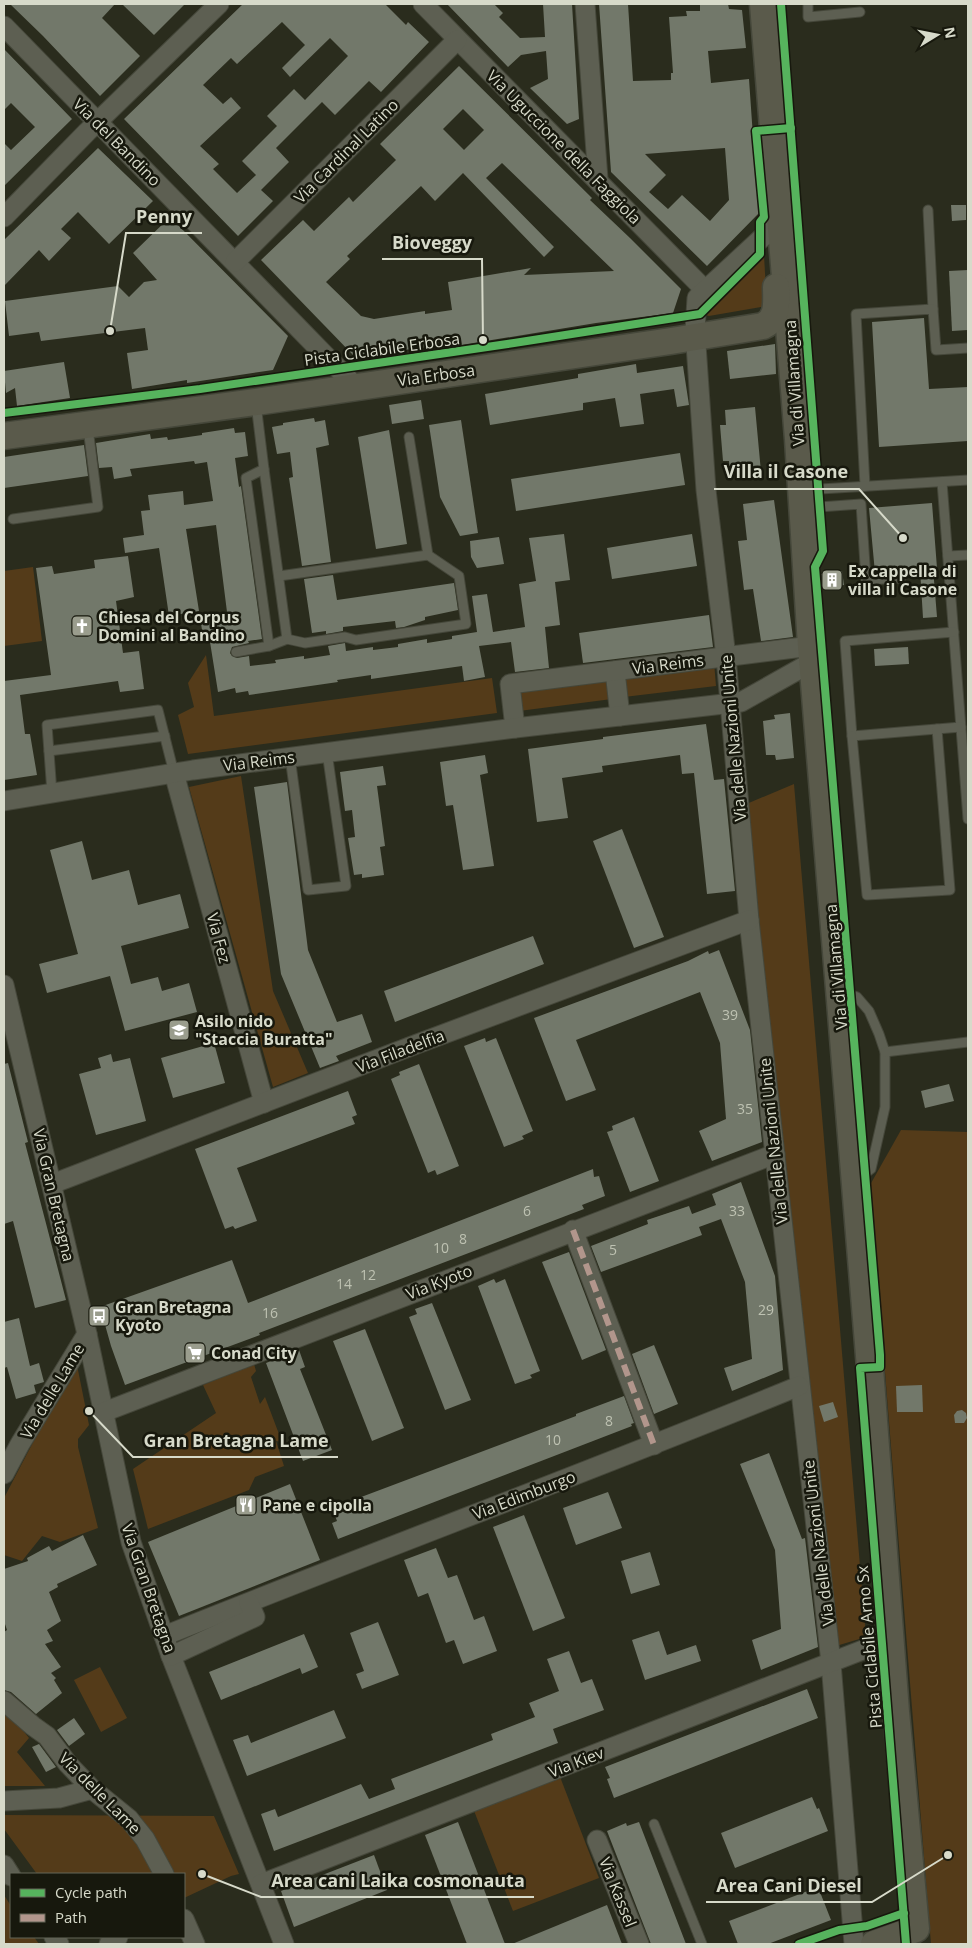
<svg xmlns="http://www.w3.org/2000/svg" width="972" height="1948" font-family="'Open Sans',sans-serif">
<rect width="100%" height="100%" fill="#2a2c1d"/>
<g fill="#543b19">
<polygon points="764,256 767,306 709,316 706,315 706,313"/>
<polygon points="33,567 42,641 4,646 4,571"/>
<polygon points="206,655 214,716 492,678 497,713 188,754 178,715 194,707 188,683"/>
<polygon points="714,662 716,686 624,697 621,674"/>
<polygon points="609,677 612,699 519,711 517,689"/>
<polygon points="241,776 273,991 308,1073 273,1087 189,787"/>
<polygon points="794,784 866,1637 836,1646 744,805"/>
<polygon points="901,1130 968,1132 968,1944 931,1944 870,1185"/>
<polygon points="76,1360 89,1425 78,1439 78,1447 98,1528 60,1542 42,1536 22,1561 4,1555 4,1498"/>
<polygon points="254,1364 256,1371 251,1377 260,1404 265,1397 282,1442 276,1441 284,1466 255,1477 249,1490 148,1529 133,1469 216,1413 203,1385"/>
<polygon points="100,1667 127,1718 101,1732 74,1680"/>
<polygon points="4,1707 29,1738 17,1752 45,1786 4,1786"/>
<polygon points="557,1769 599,1878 513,1911 471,1803"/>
<polygon points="4,1815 214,1816 239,1874 231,1876 184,1898 184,1874 37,1874 4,1829"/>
<polygon points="4,1895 11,1906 11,1937 34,1937 39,1944 4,1944"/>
</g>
<g fill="#72786a" fill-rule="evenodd">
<polygon points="10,4 115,4 102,18 140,56 100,96 43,36"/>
<polygon points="122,4 185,4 154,35"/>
<path d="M243 4H385L406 25 408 22 429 42 381 92 369 81 335 115 322 102 276 148 289 162 261 190 273 201 238 236 124 119ZM282 22 305 45 282 68 290 77 330 38 348 56 305 100 294 89 267 116 277 126 242 161 256 175 237 193 213 169 219 164 200 146 241 108 231 97 223 104 203 85 231 58 237 64Z"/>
<polygon points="447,4 494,4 503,13 499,17 520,38 545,37 543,4 572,4 579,119 567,124 530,88 548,79 546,51 521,55 508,67"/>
<path d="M599 4H628L633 81 671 80V73H673L669 17 687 16 686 11H700V4H728L729 9 742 10 746 48 708 51 711 83 749 79 756 180 760 212 707 266 611 172ZM725 148 729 200 710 221 682 195 668 209 649 192 666 175 645 154Z"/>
<polygon points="4,49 72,119 4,186 4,143 11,150 35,127 11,103 4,110"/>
<path d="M459 66 592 198 590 200 630 238 681 289 673 313 596 323 437 349V346L354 356 261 260 303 220 314 231 349 197 353 202 396 160 380 144ZM463 109 484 130 464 150 443 129ZM502 163 614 271 524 275 531 268 448 282 452 310 425 314V311L374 319 361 316 326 282 350 259 347 256 421 186 435 201 463 173 544 257 554 247 486 178Z"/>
<polygon points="98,148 153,201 109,244 78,212 61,229 71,238 49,261 39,250 4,286 4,240"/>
<polygon points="951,205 966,205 966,220 952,221"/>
<polygon points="170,217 288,336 273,370 187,383 187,380 132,389 127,353 148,350 145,328 41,341 39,332 9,336 5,301 118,286 129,297 144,282 157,280 133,253"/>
<polygon points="968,270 968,330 952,331 949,271"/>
<polygon points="924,318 929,389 968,387 968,441 879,447 872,322"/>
<polygon points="775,344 776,374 730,379 727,351"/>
<polygon points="64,362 70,398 17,406 15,388 6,393 4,371"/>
<polygon points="636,364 637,373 683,366 689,405 677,407 674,389 640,394 644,424 620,427 615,398 583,403 583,410 490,425 485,394 578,378 578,374"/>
<polygon points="421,400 424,419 392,424 389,405"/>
<polygon points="755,407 761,472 730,475 729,461 723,461 720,425 726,425 725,410"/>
<polygon points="314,418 315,422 325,420 329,445 316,448 331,562 302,566 289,478 293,477 290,452 277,454 272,427 283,425 283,423"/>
<polygon points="461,420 478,533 460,536 440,497 429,425"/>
<polygon points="234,428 235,433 245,432 248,456 235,458 239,487 241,486 262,639 248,641 249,643 232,647 230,653 232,656 237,658 249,656 250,666 276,663 275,660 304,656 304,659 330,655 328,646 345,643 346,651 373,647 373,650 398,647 398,644 427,639 427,643 452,639 452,636 477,632 472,596 487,594 493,632 525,627 519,584 536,581 529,538 564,534 570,580 555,582 560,625 545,627 549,668 515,672 511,642 479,646 485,677 464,681 462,666 371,679 371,675 337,680 338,682 249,695 248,691 236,693 235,688 218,692 210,642 204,643 200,617 227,612 216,525 186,529 199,611 169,616 159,548 125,553 123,538 144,535 141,511 150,510 148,495 183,491 184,505 213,501 207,462 195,464 194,461 130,469 132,476 114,479 112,467 99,468 96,443 150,434 151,439 167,437 168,440 202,435 202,433"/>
<polygon points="389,430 407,544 376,549 358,437"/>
<polygon points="84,445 88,476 4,488 4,457"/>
<polygon points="680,453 685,485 516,511 511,479"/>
<polygon points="774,500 793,637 761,641 753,589 744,590 738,541 747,540 743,504"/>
<polygon points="932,503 937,568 933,568 937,617 923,618 920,569 875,573 869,508"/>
<polygon points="692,534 697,566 612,579 607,548"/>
<polygon points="499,537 504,564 477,568 471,557 470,541"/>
<polygon points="128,556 134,597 116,601 123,653 139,651 144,689 120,692 118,681 20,695 25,734 30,734 37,775 4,780 4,681 51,675 36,568 52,566 54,574 95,568 94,560"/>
<polygon points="842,571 844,585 823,588 821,574"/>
<polygon points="333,575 337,600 454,583 458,610 425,617 425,620 404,627 396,628 395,621 343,627 343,631 326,634 326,631 312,633 304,579"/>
<polygon points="709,615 713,647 583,663 579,633"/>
<polygon points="908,647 909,664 875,666 874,649"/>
<polygon points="790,713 794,758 776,760 775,755 766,755 763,721 775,719 774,715"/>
<polygon points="706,724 714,780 724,779 735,891 707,894 694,773 682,774 680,755 602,766 603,772 562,778 568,818 537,822 528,749 603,739 603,737"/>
<polygon points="485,755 488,773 480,775 494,866 463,870 453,805 446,806 440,762"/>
<polygon points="383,766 386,785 377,786 385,846 380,847 384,875 362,878 362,874 354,875 348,838 355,837 352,810 345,811 340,772"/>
<polygon points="287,782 308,950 337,1022 362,1014 372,1042 336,1056 339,1061 320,1068 281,974 254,787"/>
<polygon points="622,829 664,937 634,948 593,841"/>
<polygon points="82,841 92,880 129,870 138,905 180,894 189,928 121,946 131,984 158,977 162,991 189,983 197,1012 125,1031 110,976 47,993 39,964 78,954 50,850"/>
<polygon points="533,936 544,964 395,1022 384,991"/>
<polygon points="719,950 750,1030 762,1142 712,1161 699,1131 726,1119 720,1043 700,992 576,1040 596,1090 566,1101 534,1018 688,961 708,951 709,954"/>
<polygon points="485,1038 486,1042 496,1038 533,1131 522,1136 524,1139 504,1147 464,1046"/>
<polygon points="214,1043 225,1083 173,1098 161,1058"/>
<polygon points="111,1054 113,1062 130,1058 146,1121 96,1135 79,1074 101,1068 98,1058"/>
<polygon points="8,1063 28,1142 25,1143 66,1300 35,1308 13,1221 4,1224 4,1064"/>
<polygon points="419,1064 459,1166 437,1175 435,1170 428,1173 391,1079 400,1075 399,1072"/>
<polygon points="949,1084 954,1101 925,1108 921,1091"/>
<polygon points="348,1091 357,1115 352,1117 355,1124 237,1168 257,1221 235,1229 233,1226 225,1229 195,1149"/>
<polygon points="634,1117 659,1181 630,1192 607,1132 613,1130 612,1126"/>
<polygon points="593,1169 594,1177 599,1176 605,1196 582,1205 584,1209 259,1333 260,1335 125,1385 111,1346 100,1307 232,1260 248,1303"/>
<polygon points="741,1182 775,1276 783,1370 732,1391 724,1368 752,1359 745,1282 721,1219 699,1227 702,1235 601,1272 591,1246 648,1224 647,1220 689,1206 692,1214 716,1205 712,1194"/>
<polygon points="569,1252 606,1350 582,1360 542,1262"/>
<polygon points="494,1279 496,1283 505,1279 540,1371 530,1375 532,1378 515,1384 478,1286"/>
<polygon points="432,1303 471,1400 445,1410 409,1317 417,1314 415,1309"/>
<polygon points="19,1318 30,1366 39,1363 44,1382 34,1385 36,1393 16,1399 7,1367 4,1368 4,1322"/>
<polygon points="365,1329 404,1428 372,1441 333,1341"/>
<polygon points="654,1345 678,1404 654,1414 632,1354"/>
<polygon points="299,1350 305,1367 300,1369 332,1450 303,1461 266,1363"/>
<polygon points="922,1385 923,1412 897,1412 896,1386"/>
<polygon points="624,1396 634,1423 631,1424 632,1426 338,1539 332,1523 337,1521 332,1508 576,1416 576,1414"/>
<polygon points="833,1402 838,1417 824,1422 819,1406"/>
<polygon points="962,1410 966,1413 967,1418 964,1423 955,1423 954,1415 957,1411"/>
<polygon points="769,1453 802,1539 805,1538 818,1647 761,1670 752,1640 781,1629 775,1550 740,1464"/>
<polygon points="290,1484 320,1560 179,1616 148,1542"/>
<polygon points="608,1492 622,1528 576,1545 563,1508"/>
<polygon points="524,1515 565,1618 533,1631 493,1527"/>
<polygon points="83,1535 97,1565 57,1584 58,1587 49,1592 61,1621 47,1630 53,1641 45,1644 61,1667 51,1673 56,1678 54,1680 62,1693 36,1714 11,1692 4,1690 4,1632 7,1630 4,1621 4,1569 28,1561 27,1558 49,1546 52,1551"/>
<polygon points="436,1548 448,1578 457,1575 474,1620 484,1616 497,1651 463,1664 454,1640 446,1643 428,1593 418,1597 404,1560"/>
<polygon points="650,1552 660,1585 631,1594 621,1561"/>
<polygon points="378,1622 399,1675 362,1689 356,1674 364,1671 350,1633"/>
<polygon points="659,1631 667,1655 696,1645 701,1661 645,1680 632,1640"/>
<polygon points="304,1634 318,1667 302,1674 300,1668 221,1700 209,1672"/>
<polygon points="569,1651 581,1683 592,1679 604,1710 553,1729 558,1743 274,1851 261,1814 275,1809 278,1817 361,1784 369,1799 395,1789 391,1779 493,1740 491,1734 535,1717 529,1703 559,1691 547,1659"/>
<polygon points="807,1689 818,1718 614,1798 607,1779 610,1778 605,1767"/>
<polygon points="334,1710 346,1738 247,1776 233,1740 248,1735 251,1743"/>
<polygon points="74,1718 85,1734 69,1746 57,1730"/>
<polygon points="39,1744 56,1767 46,1772 32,1747"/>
<polygon points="812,1797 817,1809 819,1808 828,1831 735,1868 721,1833"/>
<polygon points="458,1822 505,1944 467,1944 425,1835"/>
<polygon points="639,1822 686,1944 651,1944 607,1831 626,1823 627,1826"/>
<polygon points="374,1855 387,1890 294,1927 281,1891"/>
<polygon points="818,1887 831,1920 768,1944 738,1944 729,1921"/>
<polygon points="607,1905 622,1944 512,1944"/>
</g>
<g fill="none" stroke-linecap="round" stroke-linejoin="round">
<g stroke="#45473a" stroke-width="11">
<g id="service">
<polyline points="808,4 808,17 860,12"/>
<polyline points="928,210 933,309"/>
<polyline points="409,437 428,555"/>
<polyline points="264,469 287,639 269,646"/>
<polyline points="942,482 968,819"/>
<polyline points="865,486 856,314 933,309 936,350 968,348"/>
<polyline points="804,490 968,480"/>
<polyline points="805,508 861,504 866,580 901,578"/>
<polyline points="13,519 98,507 88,428"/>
<polyline points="948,556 968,555"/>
<polyline points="279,576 428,555 459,576 466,624 356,640 345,637 305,643 287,639"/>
<polyline points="954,632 845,641 852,736 961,727"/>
<polyline points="236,652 269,646 246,478 264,469 256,404"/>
<polyline points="852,736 867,895 950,890 937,729"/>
<polyline points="49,751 165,736"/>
<polyline points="290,757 308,890 346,886 327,752"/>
<polyline points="52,793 47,725 158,710 174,773"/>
<polyline points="843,992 857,997 869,1011 879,1034 885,1052 885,1107 871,1169 858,1179"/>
<polyline points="885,1052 968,1042"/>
<polyline points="654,1824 702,1944"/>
</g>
</g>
<g stroke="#45473a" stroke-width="21">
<g id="minor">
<polyline points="423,4 705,290"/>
<polyline points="585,4 598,179"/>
<polyline points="4,26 356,387"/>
<polyline points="4,217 87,132 219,4"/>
<polyline points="780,221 697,298 695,330 706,490 726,657 749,920 831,1663 854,1944"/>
<polyline points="235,262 457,40"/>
<polyline points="615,671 620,716"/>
<polyline points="515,728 510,684 811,646"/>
<polyline points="174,773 264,1103"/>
<polyline points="4,801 193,770 515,728 741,702 812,662"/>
<polyline points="4,985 87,1334 131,1542 171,1656 284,1944"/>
<polyline points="52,1184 417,1044 749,920"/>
<polyline points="573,1230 654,1445"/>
<polyline points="104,1412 775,1154"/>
<polyline points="4,1474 20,1444 87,1334"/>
<path d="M164 1636C375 1551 589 1472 799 1386"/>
<polyline points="171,1656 255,1617 249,1603"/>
<polyline points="4,1701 33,1726 47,1736 68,1764 92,1789 129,1819 145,1839 164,1874"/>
<polyline points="4,1801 59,1798 92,1789"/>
<polyline points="597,1840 639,1944"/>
<polyline points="4,1865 11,1876"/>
<polyline points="261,1884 891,1639"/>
<polyline points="184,1919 195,1944"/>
<polyline points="54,1937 59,1944"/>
<polyline points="109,1944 118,1937"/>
</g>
</g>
<g stroke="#45473a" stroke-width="29">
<g id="secondary">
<polyline points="763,4 798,439 811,646 870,1368 896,1712 916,1929 874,1944"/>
<path d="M4 436 256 402 671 341 763 326C779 319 776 301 776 287"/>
</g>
</g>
<use href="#service" stroke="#5d5f52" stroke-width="9"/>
<use href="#minor" stroke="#5d5f52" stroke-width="19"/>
<use href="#secondary" stroke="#5a5a4b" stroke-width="26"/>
<polyline stroke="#b2968c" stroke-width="6" stroke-dasharray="12 6" stroke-linecap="butt" points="573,1230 654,1445"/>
<g stroke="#17180d" stroke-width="11">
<g id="cycleway">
<polyline points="781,4 823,551 815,567 880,1355 880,1367 860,1368 906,1944"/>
<polyline points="4,413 200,389 514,343 700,314 760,254 760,222 764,217 756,131 791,128"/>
<polyline points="799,1944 839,1930 867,1926 904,1913"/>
</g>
</g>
<use href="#cycleway" stroke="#56b35d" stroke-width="8"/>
</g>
<defs>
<g id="building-square" transform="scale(1.125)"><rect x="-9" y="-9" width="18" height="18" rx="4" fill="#9a9d8d" stroke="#17180d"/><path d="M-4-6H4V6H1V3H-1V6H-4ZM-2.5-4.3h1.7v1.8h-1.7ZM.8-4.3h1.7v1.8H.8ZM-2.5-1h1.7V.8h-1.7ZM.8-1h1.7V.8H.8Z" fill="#fff"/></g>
<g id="church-square" transform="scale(1.125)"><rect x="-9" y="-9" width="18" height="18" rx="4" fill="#9a9d8d" stroke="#17180d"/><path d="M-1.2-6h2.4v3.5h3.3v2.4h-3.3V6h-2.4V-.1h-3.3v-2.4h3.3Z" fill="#fff"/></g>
<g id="school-square" transform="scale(1.125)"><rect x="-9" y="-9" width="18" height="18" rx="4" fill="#9a9d8d" stroke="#17180d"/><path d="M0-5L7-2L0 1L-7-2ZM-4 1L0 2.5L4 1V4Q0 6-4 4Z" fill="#fff"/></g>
<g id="bus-square" transform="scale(1.125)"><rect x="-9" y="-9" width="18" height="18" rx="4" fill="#9a9d8d" stroke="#17180d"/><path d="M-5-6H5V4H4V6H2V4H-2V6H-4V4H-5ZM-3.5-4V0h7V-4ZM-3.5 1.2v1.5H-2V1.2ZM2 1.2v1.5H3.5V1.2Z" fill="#fff"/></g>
<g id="supermarket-square" transform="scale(1.125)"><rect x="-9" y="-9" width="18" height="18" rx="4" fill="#9a9d8d" stroke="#17180d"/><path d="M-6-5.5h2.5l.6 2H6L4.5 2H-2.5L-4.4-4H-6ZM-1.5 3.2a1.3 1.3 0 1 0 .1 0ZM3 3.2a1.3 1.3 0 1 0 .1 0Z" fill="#fff"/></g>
<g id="restaurant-square" transform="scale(1.125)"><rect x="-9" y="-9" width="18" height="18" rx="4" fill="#9a9d8d" stroke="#17180d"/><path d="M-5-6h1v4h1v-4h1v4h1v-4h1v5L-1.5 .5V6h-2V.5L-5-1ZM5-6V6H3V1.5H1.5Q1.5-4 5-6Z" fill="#fff"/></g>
</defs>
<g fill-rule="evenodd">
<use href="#building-square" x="832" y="580"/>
<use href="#church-square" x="82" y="626"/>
<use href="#school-square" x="179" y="1030"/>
<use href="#bus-square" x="99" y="1316"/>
<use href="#supermarket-square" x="195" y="1353"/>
<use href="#restaurant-square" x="246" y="1505"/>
</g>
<g text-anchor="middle" stroke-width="5" stroke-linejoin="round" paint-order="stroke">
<g font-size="14" fill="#bec2b2">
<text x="730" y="1020">39</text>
<text x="745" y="1114">35</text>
<text x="527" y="1216">6</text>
<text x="737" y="1216">33</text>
<text x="463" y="1244">8</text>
<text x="441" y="1253">10</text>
<text x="613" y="1255">5</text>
<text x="368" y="1280">12</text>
<text x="344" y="1289">14</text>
<text x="766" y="1315">29</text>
<text x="270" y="1318">16</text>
<text x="609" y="1426">8</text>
<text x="553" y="1445">10</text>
</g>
<g font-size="16" fill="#d7daca" stroke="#17180d">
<text transform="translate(117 142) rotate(45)" y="6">Via del Bandino</text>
<text transform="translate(564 147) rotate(45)" y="6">Via Uguccione della Faggiola</text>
<text transform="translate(346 151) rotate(-45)" y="6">Via Cardinal Latino</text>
<text transform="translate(382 349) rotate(-8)" y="6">Pista Ciclabile Erbosa</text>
<text transform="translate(436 375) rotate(-8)" y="6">Via Erbosa</text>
<text transform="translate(794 383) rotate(-94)" y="6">Via di Villamagna</text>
<text transform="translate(668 664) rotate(-7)" y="6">Via Reims</text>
<text transform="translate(733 738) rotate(-95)" y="6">Via delle Nazioni Unite</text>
<text transform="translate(259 761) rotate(-7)" y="6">Via Reims</text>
<text transform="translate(219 938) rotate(75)" y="6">Via Fez</text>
<text transform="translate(836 967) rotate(-95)" y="6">Via di Villamagna</text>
<text transform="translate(400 1051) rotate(-21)" y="6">Via Filadelfia</text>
<text transform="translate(773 1141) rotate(-96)" y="6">Via delle Nazioni Unite</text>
<text transform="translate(54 1195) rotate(77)" y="6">Via Gran Bretagna</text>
<text transform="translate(439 1282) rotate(-21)" y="6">Via Kyoto</text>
<text transform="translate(52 1391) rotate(-59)" y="6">Via delle Lame</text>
<text transform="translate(524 1495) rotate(-21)" y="6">Via Edimburgo</text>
<text transform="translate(818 1543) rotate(-97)" y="6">Via delle Nazioni Unite</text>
<text transform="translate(149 1588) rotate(71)" y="6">Via Gran Bretagna</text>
<text transform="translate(869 1647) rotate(-95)" y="6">Pista Ciclabile Arno Sx</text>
<text transform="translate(576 1762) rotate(-21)" y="6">Via Kiev</text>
<text transform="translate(100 1793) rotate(45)" y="6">Via delle Lame</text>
<text transform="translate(618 1892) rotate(68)" y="6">Via Kassel</text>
</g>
<g font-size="16" font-weight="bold" fill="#d7daca" stroke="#17180d" text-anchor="start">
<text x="848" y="577">Ex cappella di<tspan x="848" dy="18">villa il Casone</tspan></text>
<text x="98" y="623">Chiesa del Corpus<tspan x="98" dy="18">Domini al Bandino</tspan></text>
<text x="195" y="1027">Asilo nido<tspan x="195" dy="18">"Staccia Buratta"</tspan></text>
<text x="115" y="1313">Gran Bretagna<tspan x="115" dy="18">Kyoto</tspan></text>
<text x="211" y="1359">Conad City</text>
<text x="262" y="1511">Pane e cipolla</text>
</g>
</g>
<path fill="none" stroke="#d7daca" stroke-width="2" d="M110 331L126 233H202M483 340L482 259H382M903 538L859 489H714M89 1411L133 1457H338M202 1874L261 1897H534M948 1855L872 1902H706"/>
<g fill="#d7daca" stroke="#17180d" stroke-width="2">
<circle cx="110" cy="331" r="5"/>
<circle cx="483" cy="340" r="5"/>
<circle cx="903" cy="538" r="5"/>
<circle cx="89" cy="1411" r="5"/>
<circle cx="202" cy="1874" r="5"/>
<circle cx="948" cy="1855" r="5"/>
</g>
<g font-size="18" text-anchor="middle" font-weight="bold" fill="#d7daca" stroke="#17180d" stroke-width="5" stroke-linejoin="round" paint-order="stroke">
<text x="164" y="223">Penny</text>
<text x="432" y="249">Bioveggy</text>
<text x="786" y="478">Villa il Casone</text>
<text x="236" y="1447">Gran Bretagna Lame</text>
<text x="398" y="1887">Area cani Laika cosmonauta</text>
<text x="789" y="1892">Area Cani Diesel</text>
</g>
<rect width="972" height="1948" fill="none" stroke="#d7daca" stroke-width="10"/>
<rect x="10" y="1873" width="175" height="65" fill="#17180d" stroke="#646659"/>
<rect x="20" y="1889" width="25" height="8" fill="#56b35d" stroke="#646659"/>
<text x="55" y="1898" font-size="15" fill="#d7daca">Cycle path</text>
<rect x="20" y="1914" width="25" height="8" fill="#b2968c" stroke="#646659"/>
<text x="55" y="1923" font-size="15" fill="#d7daca">Path</text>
<g transform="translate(937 35) rotate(80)" stroke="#17180d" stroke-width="4" paint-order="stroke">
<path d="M0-4L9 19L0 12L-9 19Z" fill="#d7daca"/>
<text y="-8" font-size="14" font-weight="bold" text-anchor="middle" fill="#d7daca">N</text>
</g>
</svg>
